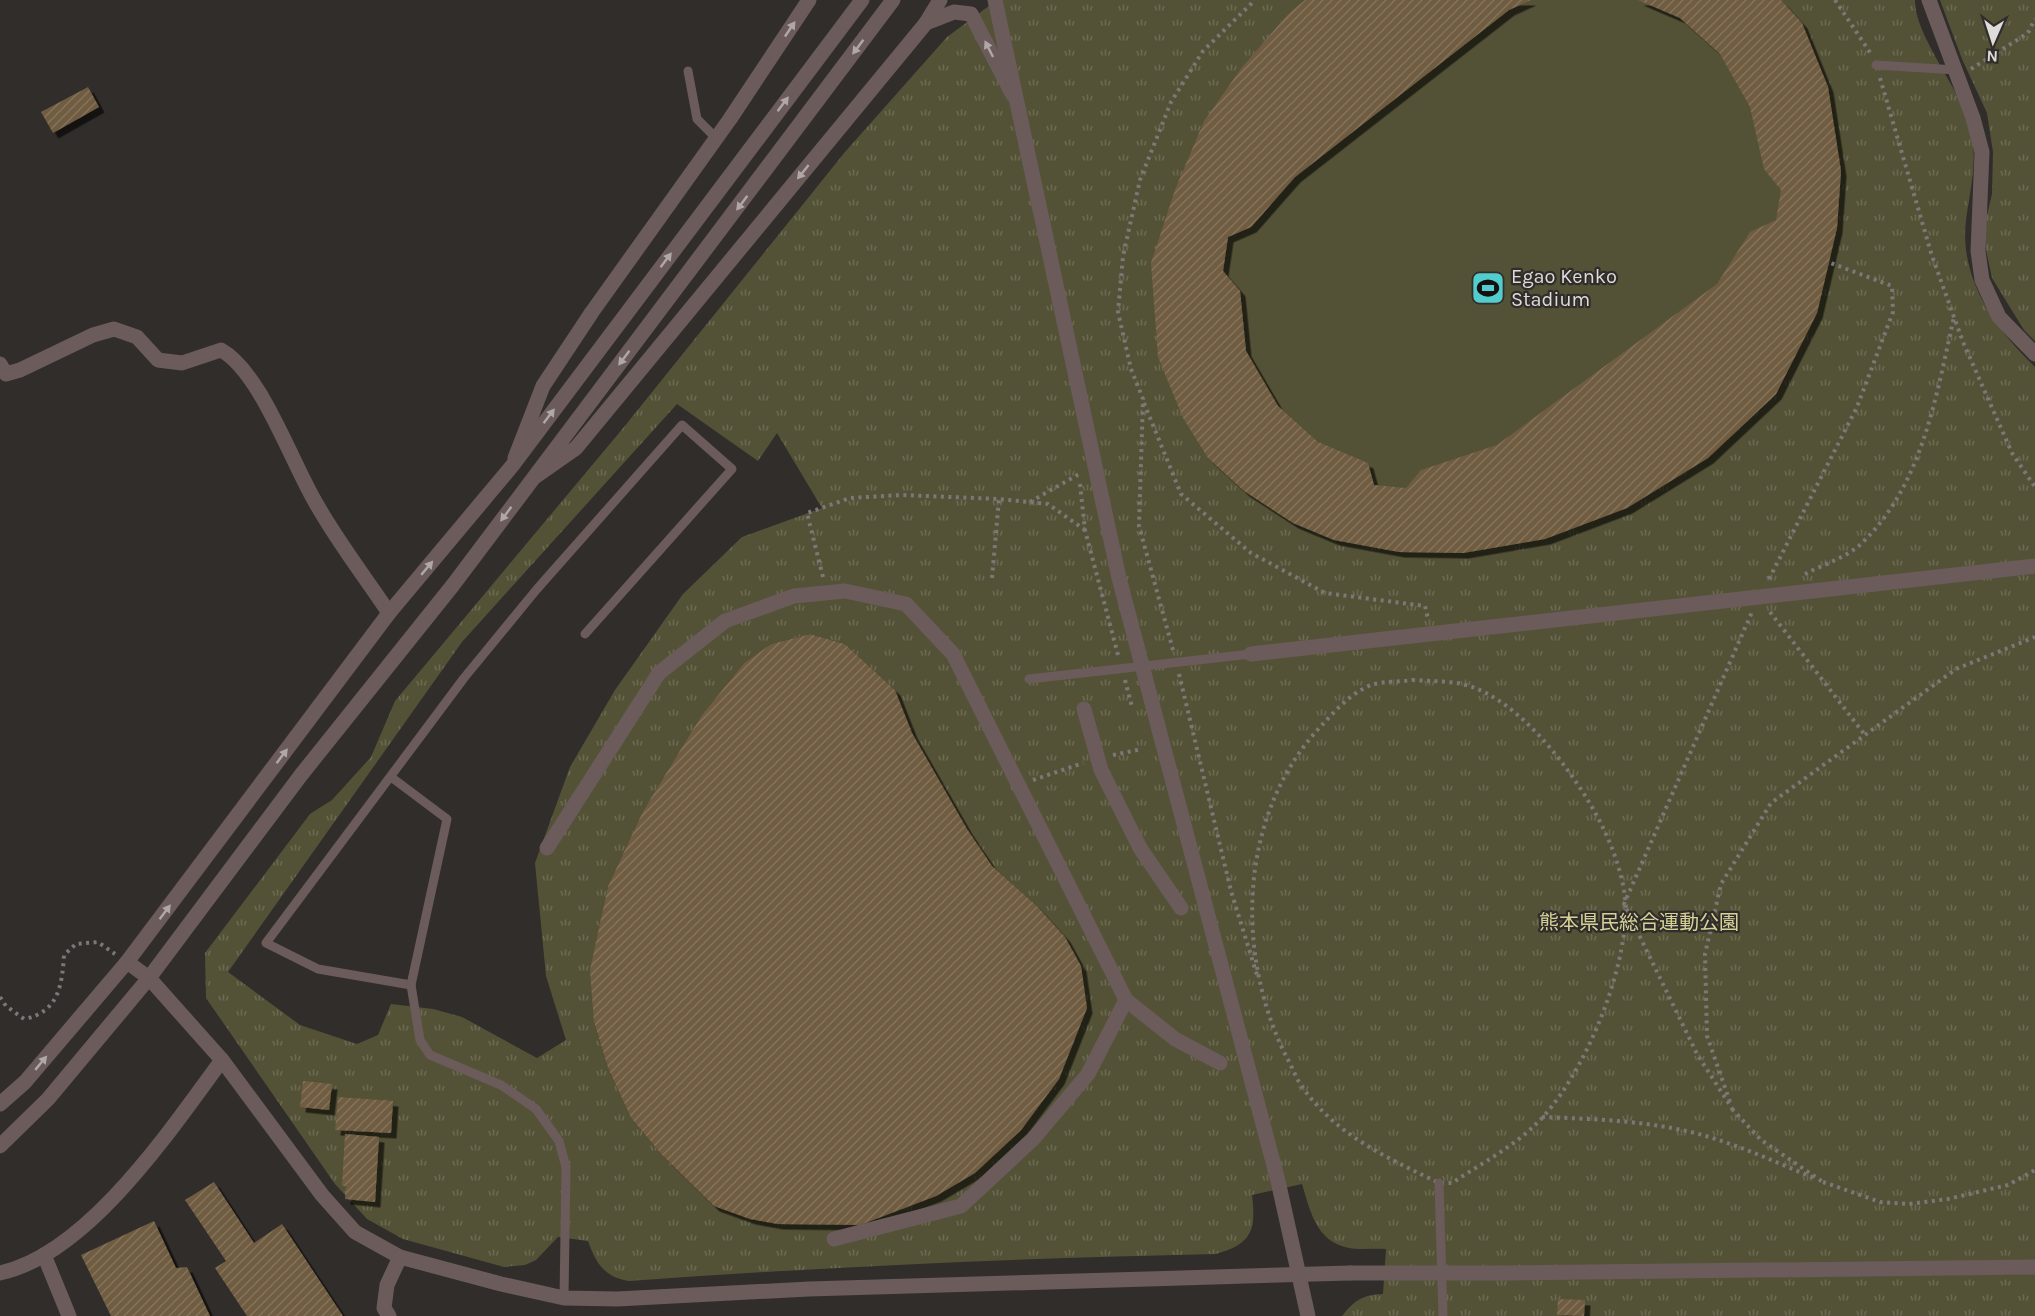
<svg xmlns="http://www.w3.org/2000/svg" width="2035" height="1316" font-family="Karla,'Noto Sans JP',sans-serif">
<defs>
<pattern id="park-tufts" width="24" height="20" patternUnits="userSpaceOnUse" patternTransform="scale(1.5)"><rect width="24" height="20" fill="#545236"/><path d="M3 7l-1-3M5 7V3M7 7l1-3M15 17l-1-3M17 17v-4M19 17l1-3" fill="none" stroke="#6c6a52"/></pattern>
<pattern id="building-hatch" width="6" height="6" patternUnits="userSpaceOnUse" patternTransform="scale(1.5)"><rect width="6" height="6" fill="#6f5c41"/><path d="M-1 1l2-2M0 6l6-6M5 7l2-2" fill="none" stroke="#83735c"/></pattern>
<filter id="shadow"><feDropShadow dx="5.5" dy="5.5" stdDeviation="0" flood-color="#0009"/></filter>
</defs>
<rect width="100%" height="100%" fill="#302d2b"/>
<polygon fill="#545236" points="1305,0 1781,0 1802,23 1828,87 1841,171 1837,228 1817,313 1776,394 1708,458 1627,508 1545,539 1463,553 1399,552 1334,540 1293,523 1244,491 1208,458 1176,187 1204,121 1242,67 1289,13"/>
<g fill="url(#park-tufts)" fill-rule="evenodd">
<path d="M997 0H1305L1289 13 1242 67 1204 121 1176 187 1208 458 1244 491 1293 523 1334 540 1399 552 1463 553 1545 539 1627 508 1708 458 1776 394 1817 313 1837 228 1841 171 1828 87 1802 23 1781 0H1915C1914 32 1955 84 1967 116 1980 150 1971 185 1966 220 1959 279 1995 328 2035 367V1316H1342C1355 1300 1362 1295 1383 1294L1386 1249C1374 1248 1360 1250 1349 1248 1316 1242 1310 1210 1302 1184L1252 1195C1256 1229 1253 1244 1216 1254 1020 1258 824 1267 629 1281 604 1277 596 1263 588 1241L558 1237 536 1260 525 1265 504 1267 403 1239 367 1219 335 1184 206 998 205 953 310 814 332 800 371 757 395 701 624 427 845 152 947 37ZM677 404 758 461 777 433 822 508 742 537 683 594 615 690 570 767 535 863 546 976 566 1040 537 1058 462 1017 433 1009 391 1004 378 1035 357 1044 300 1025 228 972 462 642ZM810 634 845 644 895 690 912 733 967 829 992 866 1037 906 1065 937 1081 966 1087 1008 1059 1079 975 1173 936 1196 860 1225 778 1224 750 1219 714 1206 662 1155 631 1118 608 1068 594 1022 599 931 608 886 643 811 701 716 744 663 771 644Z"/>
<polygon points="1940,0 2035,0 2035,341 2024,330 1992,278 1986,250 1985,224 1992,194 1993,152 1987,113 1962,59"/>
</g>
<g fill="url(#building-hatch)" filter="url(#shadow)">
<polygon points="1305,0 1531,0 1509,10 1295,177 1251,227 1228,237 1223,271 1240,291 1246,351 1278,406 1318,442 1368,463 1374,485 1406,488 1421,470 1497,445 1717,284 1750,232 1776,220 1781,190 1764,169 1750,107 1720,54 1680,18 1638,0 1781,0 1802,23 1828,87 1841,171 1837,228 1817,313 1776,394 1708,458 1627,508 1545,539 1463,553 1399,552 1334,540 1293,523 1244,491 1208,458 1183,418 1158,357 1151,263 1176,187 1204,121 1242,67 1289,13"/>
<polygon points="88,87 99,107 53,133 41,112"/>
<polygon points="810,634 845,644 895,690 912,733 967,829 992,866 1037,906 1065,937 1081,966 1087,1008 1059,1079 1021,1130 975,1173 936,1196 860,1225 778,1224 750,1219 714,1206 662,1155 631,1118 608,1068 594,1022 590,970 608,886 643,811 701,716 744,663 771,644"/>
<polygon points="303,1081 332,1084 329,1110 300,1107"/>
<polygon points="338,1097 393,1101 391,1133 335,1130"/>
<polygon points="345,1134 379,1137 375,1202 345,1199 346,1186 342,1186"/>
<polygon points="214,1182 254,1243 282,1224 343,1316 247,1316 215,1268 226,1261 185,1200"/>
<polygon points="154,1221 176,1268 187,1267 210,1316 111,1316 81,1255"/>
<polygon points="1558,1299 1585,1300 1584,1316 1557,1315"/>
</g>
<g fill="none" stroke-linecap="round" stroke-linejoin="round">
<g stroke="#7b7877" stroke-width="4" stroke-dasharray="3 4.5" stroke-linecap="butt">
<polyline points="1835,0 1871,54"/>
<polyline points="1971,69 2028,33 2035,19"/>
<polyline points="1880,78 1932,256 1963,342 2012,453 2035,487"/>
<polyline points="1144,403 1181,494 1251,553 1325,593 1425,606 1428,619"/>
<polyline points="1080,484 1085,530 1118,655"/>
<polyline points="1030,502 1079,474"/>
<path d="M1805 574C1822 565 1848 557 1862 543 1923 484 1936 396 1954 317"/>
<polyline points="823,577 807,513 850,498 902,495 999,499 1048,504 1085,530"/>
<polyline points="992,578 999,499"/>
<polyline points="1769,579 1857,407 1893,312 1892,286 1828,262"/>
<polyline points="1770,612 1865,735"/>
<polyline points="1173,650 1139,526 1143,399 1131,369 1118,312 1123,256 1140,180 1171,102 1203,51 1255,0"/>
<polyline points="1179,674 1231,891 1257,975"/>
<polyline points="1125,680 1132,707"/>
<path d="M1412 680C1427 681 1442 681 1457 683 1500 690 1542 735 1566 768 1593 804 1616 846 1624 890 1635 957 1583 1081 1534 1126 1511 1148 1479 1165 1452 1183H1439C1388 1158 1337 1136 1303 1088 1296 1079 1292 1066 1286 1056 1234 952 1239 812 1322 725 1336 710 1351 693 1371 685 1383 681 1400 682 1412 680Z"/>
<polyline points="1113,755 1142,749"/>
<polyline points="1033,780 1083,763"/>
<path d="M0 997 6 1006 24 1019C59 1012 62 985 64 955L76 944 98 942 115 954"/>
<polyline points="1730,1102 1707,1036 1705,954 1721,884 1771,803 1956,669 2035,637"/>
<polyline points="1732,1109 1761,1140 1823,1182"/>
<polyline points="1733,1110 1697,1054 1624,904 1752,612"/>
<path d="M1542 1117C1596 1119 1654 1121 1706 1136 1743 1147 1778 1163 1814 1178"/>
<polyline points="1823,1182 1880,1202 1909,1204 1948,1199 2008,1185 2035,1170"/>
</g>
<g stroke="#6b5b5b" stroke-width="9">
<polyline points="1876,65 1956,70"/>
<polyline points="688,71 697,119 716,138"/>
<polyline points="391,777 447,819 411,985 318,969 266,943 464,678 537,589 682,425 732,469 585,634"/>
<polyline points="411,985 420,1040 430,1055 501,1085 536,1109 559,1141 566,1167 564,1298"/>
<polyline points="1439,1183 1443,1316"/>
</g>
<g stroke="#6b5b5b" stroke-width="15">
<polyline points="1251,654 2035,566"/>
<polyline points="1084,709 1101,770 1140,848 1181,908"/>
<polyline points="547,848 659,673 725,621 794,596 845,591 906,604 953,654 1126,1000 1175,1039 1220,1063"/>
<polyline points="834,1239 961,1206 1034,1138 1088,1074 1126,1000"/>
</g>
<g stroke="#6b5b5b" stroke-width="15">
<polyline points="1929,0 1973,118 1982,152 1978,251 1982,280 1999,317 2035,354"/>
<polyline points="926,23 940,0"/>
<path d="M0 364 6 374 20 370 93 335 114 329 137 337 158 360 182 363 221 350C261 372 292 464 317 505 338 542 365 577 389 613"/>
<polyline points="515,458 543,386 592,312 730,119 809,0"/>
<polyline points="536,476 576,448 926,23 954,12 971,14 1013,95"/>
<polyline points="44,1255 69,1316"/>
<path d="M0 1273C88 1254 171 1129 222 1060"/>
</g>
<g stroke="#6b5b5b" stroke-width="15">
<polyline points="995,0 1119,578 1278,1181 1308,1316"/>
<polyline points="127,962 149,978 222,1060 322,1195 355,1232 400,1257 501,1284 564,1298 617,1299 809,1289 1350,1273"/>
<polyline points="0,1104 25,1082 127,962 389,613 512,466 862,0"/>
<polyline points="0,1146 48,1099 149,978 301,775 453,585 893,0"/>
<polyline points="1502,1273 2035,1267"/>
<polyline points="389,1316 384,1308 387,1285 400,1257"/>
</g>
<polyline stroke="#6b5b5b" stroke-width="9" points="1029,679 1251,654"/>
<polyline stroke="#6b5b5b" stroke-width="15" points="1350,1273 1502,1273"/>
</g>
<defs><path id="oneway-solid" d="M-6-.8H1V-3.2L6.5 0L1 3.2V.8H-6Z" transform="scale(1.5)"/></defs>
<g fill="#b0a8a8">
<use href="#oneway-solid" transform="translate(790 29) rotate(-56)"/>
<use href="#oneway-solid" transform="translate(858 47) rotate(127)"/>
<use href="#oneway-solid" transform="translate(989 49) rotate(-117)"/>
<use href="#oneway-solid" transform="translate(783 104) rotate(-53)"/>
<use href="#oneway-solid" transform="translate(803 172) rotate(129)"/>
<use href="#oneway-solid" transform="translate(742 203) rotate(127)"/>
<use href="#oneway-solid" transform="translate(666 260) rotate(-53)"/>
<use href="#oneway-solid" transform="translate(624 358) rotate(127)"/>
<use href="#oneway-solid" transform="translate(549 416) rotate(-53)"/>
<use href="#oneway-solid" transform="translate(506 514) rotate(127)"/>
<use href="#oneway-solid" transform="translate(427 568) rotate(-50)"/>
<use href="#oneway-solid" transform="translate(282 756) rotate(-53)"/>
<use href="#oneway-solid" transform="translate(165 912) rotate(-53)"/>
<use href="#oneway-solid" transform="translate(41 1063) rotate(-50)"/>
</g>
<defs>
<g id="stadium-square" transform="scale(1.725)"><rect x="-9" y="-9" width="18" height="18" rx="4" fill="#52cdcc" stroke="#302d2b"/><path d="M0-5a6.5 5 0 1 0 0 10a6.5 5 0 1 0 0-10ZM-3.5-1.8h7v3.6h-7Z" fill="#111"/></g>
</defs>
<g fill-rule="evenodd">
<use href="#stadium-square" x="1488" y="288"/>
</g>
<g text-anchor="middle" stroke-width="4.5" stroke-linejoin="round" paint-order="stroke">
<g font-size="20" fill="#dedcdb" stroke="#302d2b" text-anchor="start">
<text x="1511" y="283">Egao Kenko<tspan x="1511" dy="23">Stadium</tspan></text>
</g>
<g font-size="20" fill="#d6d297" stroke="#302d2b">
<text x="1639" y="929">熊本県民総合運動公園</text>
</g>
</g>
<g transform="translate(1993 42) rotate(183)" stroke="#302d2b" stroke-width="4.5" paint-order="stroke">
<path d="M0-4.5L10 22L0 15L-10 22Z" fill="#dedcdb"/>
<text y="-9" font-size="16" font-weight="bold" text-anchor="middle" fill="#dedcdb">N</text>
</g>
</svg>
